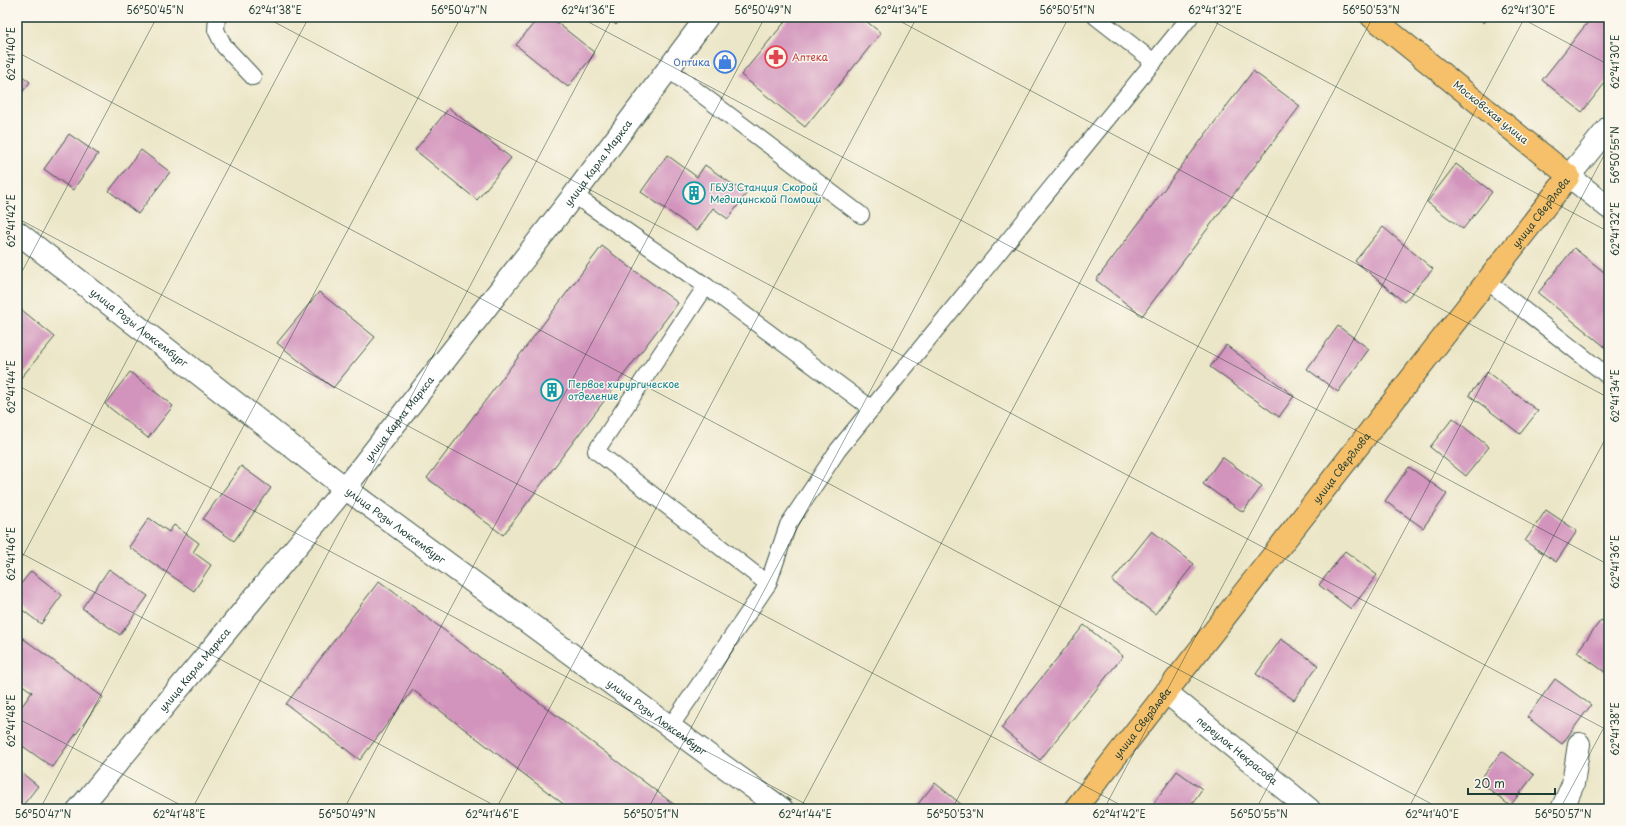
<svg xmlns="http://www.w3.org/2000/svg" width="1626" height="826" font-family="'Playpen Sans',sans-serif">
<rect width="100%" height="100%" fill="#fbf7ec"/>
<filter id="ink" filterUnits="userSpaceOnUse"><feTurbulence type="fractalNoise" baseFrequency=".025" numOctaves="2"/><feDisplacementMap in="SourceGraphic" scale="8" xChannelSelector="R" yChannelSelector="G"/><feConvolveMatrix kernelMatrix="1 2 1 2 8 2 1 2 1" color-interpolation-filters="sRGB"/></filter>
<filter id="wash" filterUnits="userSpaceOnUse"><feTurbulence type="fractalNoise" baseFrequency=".012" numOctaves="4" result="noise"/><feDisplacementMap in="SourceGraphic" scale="16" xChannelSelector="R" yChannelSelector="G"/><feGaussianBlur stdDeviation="0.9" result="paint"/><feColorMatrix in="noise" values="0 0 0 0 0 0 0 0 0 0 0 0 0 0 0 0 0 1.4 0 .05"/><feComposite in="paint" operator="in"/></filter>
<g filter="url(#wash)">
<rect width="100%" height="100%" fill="#ece6c8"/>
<g id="blocks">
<g fill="#d293bc">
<polygon points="539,17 550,17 595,53 568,87 516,45"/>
<polygon points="607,17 623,17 616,25"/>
<polygon points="789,17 861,17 881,33 805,127 741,75"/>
<polygon points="1476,17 1489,17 1484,23"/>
<polygon points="1592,17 1609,17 1609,78 1582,112 1542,80"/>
<polygon points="1253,71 1300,106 1142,316 1096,280"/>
<polygon points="17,72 30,82 17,99"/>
<polygon points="449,108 511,158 477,200 415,150"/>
<polygon points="69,134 98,154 73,190 44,169"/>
<polygon points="141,150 170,172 138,214 109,191"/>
<polygon points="667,155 697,177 705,165 746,194 728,219 713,208 697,231 641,192"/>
<polygon points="1456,164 1492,192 1463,229 1427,202"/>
<polygon points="1383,227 1433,269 1404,302 1355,261"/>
<polygon points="602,246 678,303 503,535 427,478"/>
<polygon points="1574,248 1609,276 1609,350 1538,293"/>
<polygon points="319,292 375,337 333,388 277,343"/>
<polygon points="17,306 55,337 20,379 17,377"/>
<polygon points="1338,326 1369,349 1338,392 1307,369"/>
<polygon points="1226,345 1294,396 1279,417 1210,367"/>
<polygon points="130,372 173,406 148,438 105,404"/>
<polygon points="1487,372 1538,411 1520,434 1469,395"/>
<polygon points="1453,418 1489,447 1466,476 1430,447"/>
<polygon points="1222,457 1262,486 1243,512 1203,484"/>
<polygon points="241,466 271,488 234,541 203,519"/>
<polygon points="1409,467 1447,494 1423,528 1385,501"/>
<polygon points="1546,510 1577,531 1556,562 1525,541"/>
<polygon points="149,518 169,532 174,525 199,543 193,552 211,565 194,591 129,547"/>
<polygon points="1152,531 1194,564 1155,614 1112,581"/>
<polygon points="1345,551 1377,575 1351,609 1319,585"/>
<polygon points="109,569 148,596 120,635 82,608"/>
<polygon points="31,571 62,595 41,624 17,606 17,589"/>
<polygon points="379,581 680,809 570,809 413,690 360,760 286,704"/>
<polygon points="1601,620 1609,625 1609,675 1577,652"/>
<polygon points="1084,625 1123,656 1040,760 1001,728"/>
<polygon points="17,634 103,697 52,767 17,742 17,713 32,692 17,681"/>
<polygon points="1281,639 1318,665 1294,700 1256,674"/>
<polygon points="1555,679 1591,705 1562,744 1527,717"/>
<polygon points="1502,751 1534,775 1510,806 1479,781"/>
<polygon points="17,769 38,786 20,809 17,809"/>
<polygon points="1177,771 1202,789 1191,805 1197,809 1160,809 1153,804"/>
<polygon points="935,783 967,809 914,809"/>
</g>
</g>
</g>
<g filter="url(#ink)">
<use href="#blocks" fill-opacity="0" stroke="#3e564a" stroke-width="1"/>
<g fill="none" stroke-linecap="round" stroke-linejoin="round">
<g stroke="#3e564a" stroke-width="18">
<g id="service">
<polyline points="217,17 216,30 224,46 253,77"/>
<polyline points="1096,17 1154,62"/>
<polyline points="668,69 861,215"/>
<polyline points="574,195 706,286 596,451 768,584 670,727"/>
<polyline points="1487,281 1609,377"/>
<polyline points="706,286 872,409"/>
<polyline points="768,584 788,525 838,450 1190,17"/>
</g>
</g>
<g stroke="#3e564a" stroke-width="24">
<g id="minor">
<polyline points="1609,127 1569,176 1609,208"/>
<path id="s1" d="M17 232 345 488 782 809"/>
<path id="s2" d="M1166 692 1309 809"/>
<path id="s3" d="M79 809 345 488 574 195 707 17"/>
<polyline points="1562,809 1573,784 1579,744"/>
</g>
</g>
<g stroke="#3e564a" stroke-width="24">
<g id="primary">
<path id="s4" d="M1075 809 1569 176 1372 17"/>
</g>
</g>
<use href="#service" stroke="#fff" stroke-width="16"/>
<use href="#minor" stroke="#fff" stroke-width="22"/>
<use href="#primary" stroke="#f6c06b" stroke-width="22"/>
</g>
</g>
<path fill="none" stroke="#1f3d34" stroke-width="1" stroke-opacity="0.45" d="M265 17 1609 731M579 17 1609 565M892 17 1609 398M1205 17 1609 232M1519 17 1609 65M17 52 1441 809M17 218 1128 809M17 281 157 17M17 385 815 809M17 551 501 809M17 567 309 17M17 718 188 809M40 809 461 17M192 809 613 17M344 809 765 17M496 809 917 17M648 809 1069 17M800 809 1221 17M952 809 1373 17M1104 809 1525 17M1256 809 1609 146M1408 809 1609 432M1560 809 1609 718"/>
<defs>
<g id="pharmacy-ring" transform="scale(1.15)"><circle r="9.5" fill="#fbf7ec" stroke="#e0444e" stroke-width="1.5"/><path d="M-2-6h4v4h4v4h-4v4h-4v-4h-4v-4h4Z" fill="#e0444e"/></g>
<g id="shop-ring" transform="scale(1.15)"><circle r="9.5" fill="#fbf7ec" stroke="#3f7fe0" stroke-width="1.5"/><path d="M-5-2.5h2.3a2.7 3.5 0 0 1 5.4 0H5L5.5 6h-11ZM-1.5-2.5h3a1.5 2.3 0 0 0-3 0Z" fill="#3f7fe0"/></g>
<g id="building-ring" transform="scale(1.15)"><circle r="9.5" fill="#fbf7ec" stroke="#0f9aa8" stroke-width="1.5"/><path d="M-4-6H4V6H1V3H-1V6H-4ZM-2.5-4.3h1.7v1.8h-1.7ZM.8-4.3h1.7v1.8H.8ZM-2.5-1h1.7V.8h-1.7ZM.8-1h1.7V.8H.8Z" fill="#0f9aa8"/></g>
</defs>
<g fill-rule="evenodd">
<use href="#pharmacy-ring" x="776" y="57"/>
<use href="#shop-ring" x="725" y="62"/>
<use href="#building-ring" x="694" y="193"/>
<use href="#building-ring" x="552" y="390"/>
</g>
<g text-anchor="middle" stroke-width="3" stroke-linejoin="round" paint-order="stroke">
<g font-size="10" fill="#be3a42" stroke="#fbf7ec" text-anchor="start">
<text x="792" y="61">Аптека</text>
</g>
<g font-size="10" fill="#366cbe" stroke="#fbf7ec" text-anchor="end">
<text x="710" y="66">Оптика</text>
</g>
<g font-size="10" fill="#1f3d34" stroke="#fbf7ec">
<text transform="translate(1491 112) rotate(39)" y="4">Московская улица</text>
<text dy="4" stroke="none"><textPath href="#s3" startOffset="829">улица Карла Маркса</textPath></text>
<text dy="4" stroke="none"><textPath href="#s4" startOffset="757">улица Свердлова</textPath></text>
<text dy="4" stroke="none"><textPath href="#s1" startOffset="155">улица Розы Люксембург</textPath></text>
<text dy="4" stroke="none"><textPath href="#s3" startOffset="505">улица Карла Маркса</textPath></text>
<text dy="4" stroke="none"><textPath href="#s4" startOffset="433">улица Свердлова</textPath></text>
<text dy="4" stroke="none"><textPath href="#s1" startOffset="479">улица Розы Люксембург</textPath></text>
<text dy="4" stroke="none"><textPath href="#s3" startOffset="181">улица Карла Маркса</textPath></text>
<text dy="4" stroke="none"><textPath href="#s1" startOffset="803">улица Розы Люксембург</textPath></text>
<text dy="4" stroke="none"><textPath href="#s4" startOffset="109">улица Свердлова</textPath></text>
<text dy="4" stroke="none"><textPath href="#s2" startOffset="92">переулок Некрасова</textPath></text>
</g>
<g font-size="10" fill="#0d838f" stroke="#fbf7ec" text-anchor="start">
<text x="710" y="191">ГБУЗ Станция Скорой<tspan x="710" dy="12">Медицинской Помощи</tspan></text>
<text x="568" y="388">Первое хирургическое<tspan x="568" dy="12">отделение</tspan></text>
</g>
</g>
<rect width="1626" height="826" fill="none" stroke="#fbf7ec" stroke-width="44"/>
<path d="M1468 788v6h87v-6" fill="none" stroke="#1f3d34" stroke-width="2"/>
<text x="1474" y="788" font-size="12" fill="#1f3d34" stroke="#fbf7ec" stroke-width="3" paint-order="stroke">20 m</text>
<rect x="22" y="22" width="1582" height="782" fill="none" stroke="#1f3d34" stroke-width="1.5"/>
<g font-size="10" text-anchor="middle" fill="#1f3d34">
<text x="155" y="14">56°50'45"N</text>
<text x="275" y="14">62°41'38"E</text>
<text x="459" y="14">56°50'47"N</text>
<text x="588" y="14">62°41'36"E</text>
<text x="763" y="14">56°50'49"N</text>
<text x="901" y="14">62°41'34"E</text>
<text x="1067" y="14">56°50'51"N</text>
<text x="1215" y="14">62°41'32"E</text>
<text x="1371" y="14">56°50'53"N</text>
<text x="1528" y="14">62°41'30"E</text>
<text transform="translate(11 54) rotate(-90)" y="4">62°41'40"E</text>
<text transform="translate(1615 62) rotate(-90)" y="4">62°41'30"E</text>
<text transform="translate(1615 155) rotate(-90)" y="4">56°50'55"N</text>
<text transform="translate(11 221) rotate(-90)" y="4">62°41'42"E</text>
<text transform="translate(1615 229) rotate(-90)" y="4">62°41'32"E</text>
<text transform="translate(11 387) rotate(-90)" y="4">62°41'44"E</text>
<text transform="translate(1615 396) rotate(-90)" y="4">62°41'34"E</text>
<text transform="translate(11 554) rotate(-90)" y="4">62°41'46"E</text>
<text transform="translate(1615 562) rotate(-90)" y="4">62°41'36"E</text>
<text transform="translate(11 721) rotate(-90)" y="4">62°41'48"E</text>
<text transform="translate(1615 729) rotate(-90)" y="4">62°41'38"E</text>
<text x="43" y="818">56°50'47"N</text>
<text x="179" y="818">62°41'48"E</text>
<text x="347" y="818">56°50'49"N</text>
<text x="492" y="818">62°41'46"E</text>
<text x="651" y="818">56°50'51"N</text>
<text x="805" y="818">62°41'44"E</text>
<text x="955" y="818">56°50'53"N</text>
<text x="1119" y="818">62°41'42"E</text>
<text x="1259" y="818">56°50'55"N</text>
<text x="1432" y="818">62°41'40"E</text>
<text x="1563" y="818">56°50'57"N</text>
</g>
</svg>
